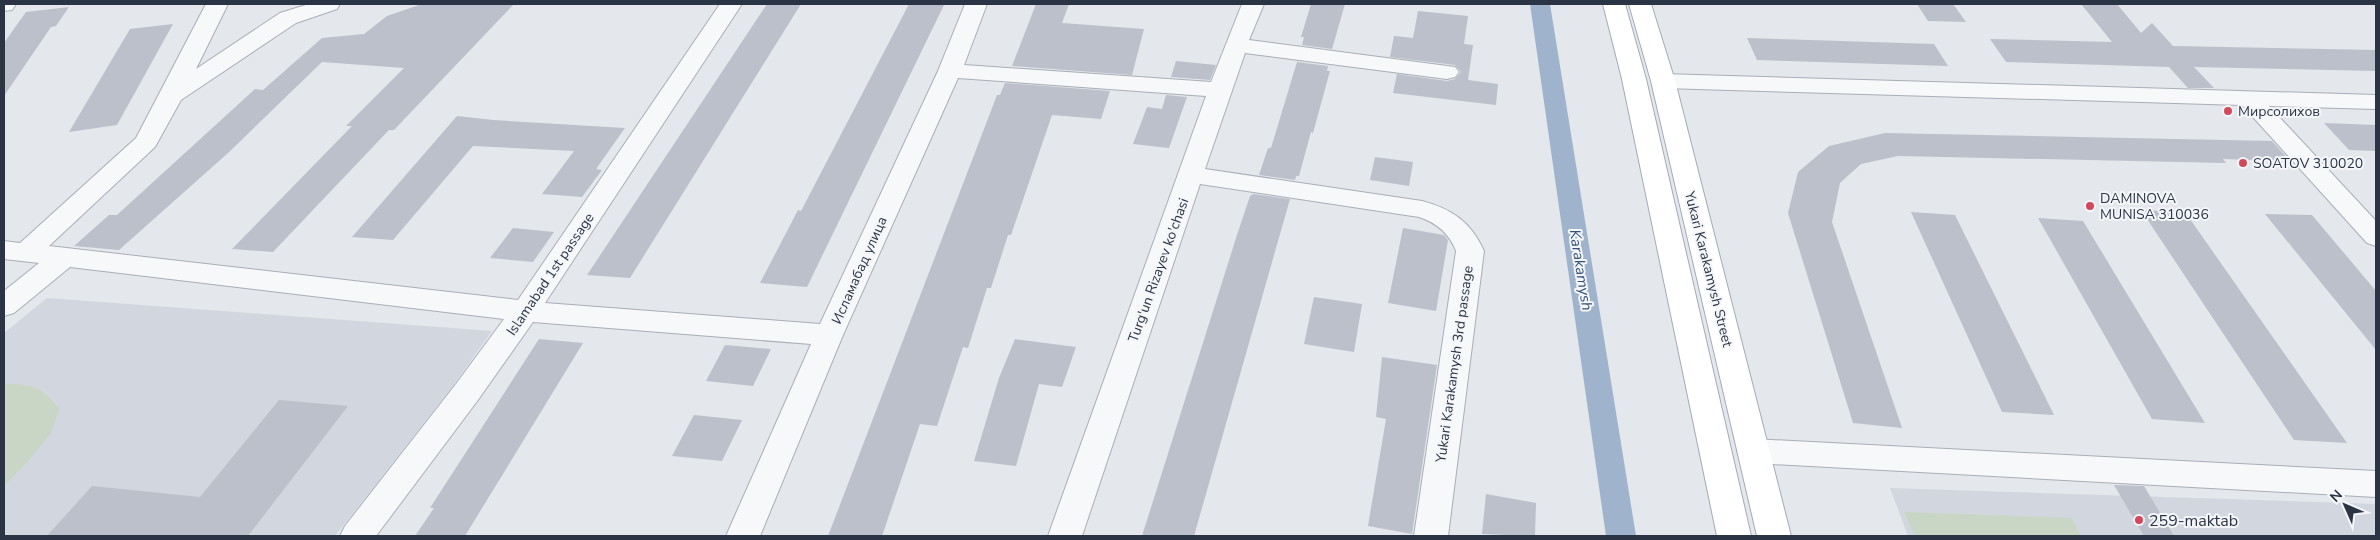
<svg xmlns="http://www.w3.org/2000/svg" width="2380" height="540" font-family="'Nunito Sans',sans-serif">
<rect width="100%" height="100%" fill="#e4e7ec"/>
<g fill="#d2d6de">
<polygon points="47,298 492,331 452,387 335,536 4,536 4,333"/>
<polygon points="1890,488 2376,504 2376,536 1908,536"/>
</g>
<g fill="#c9d6c5">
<path d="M4 384C31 384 42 386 59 409L51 433 30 459 4 486Z"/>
<polygon points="1904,512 2071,518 2081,536 1915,536"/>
</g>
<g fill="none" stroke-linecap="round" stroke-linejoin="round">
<polygon fill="#9fb4cc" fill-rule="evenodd" points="1530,4 1550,4 1636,536 1606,536"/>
</g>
<g fill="#bbc0ca">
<polygon points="422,4 514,4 394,130 389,130 273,252 232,249 352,126 346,126 404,68 322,62 228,153 119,250 74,246 109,215 117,215 255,89 263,90 322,38 364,34 387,16"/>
<polygon points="767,4 801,4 630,278 587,275"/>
<polygon points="909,4 944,5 807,287 760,283 798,210 801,211"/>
<polygon points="1036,4 1069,4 1062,23 1144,29 1132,75 1012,66"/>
<polygon points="1311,4 1345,4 1332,49 1302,45 1304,37 1301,37"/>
<polygon points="1917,4 1953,4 1966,22 1928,21"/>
<polygon points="2081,4 2117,4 2141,33 2152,23 2173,46 2376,50 2376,71 2194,67 2214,88 2188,88 2169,67 2006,62 1990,39 2112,42"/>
<polygon points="69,7 56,26 51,27 4,96 4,43 26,12"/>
<polygon points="1418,11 1468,16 1464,44 1473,45 1468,80 1498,84 1496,105 1393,93 1397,74 1447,81 1455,79 1461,72 1455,65 1390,57 1394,36 1413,38"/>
<polygon points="173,24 117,125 69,132 130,29"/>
<polygon points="1747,38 1934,44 1948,66 1757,60"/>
<polygon points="1176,61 1216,65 1210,80 1171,77"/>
<polygon points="1297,62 1328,66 1327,71 1330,71 1313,133 1311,132 1299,176 1296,176 1295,180 1259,175 1268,148 1271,148"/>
<polygon points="1005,83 1110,91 1101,119 1052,115 1011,235 1008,235 991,288 987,288 968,348 963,347 937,426 920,424 882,536 828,536 997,95 1000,95"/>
<polygon points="1166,95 1187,97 1169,148 1133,144 1147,107 1162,109"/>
<polygon points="457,116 493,120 625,128 596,169 602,170 582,197 542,194 574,151 473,146 393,240 352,237"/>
<polygon points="2324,123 2376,125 2376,151 2349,150"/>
<polygon points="1885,133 2272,141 2290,161 2223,159 2226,163 1898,156 1861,164 1840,183 1832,222 1902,428 1853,423 1788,213 1798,172 1829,146"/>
<polygon points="1375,157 1413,162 1409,186 1370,180"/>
<polygon points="1253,194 1290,199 1194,536 1142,536 1237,235 1250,196"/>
<polygon points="2141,210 2185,212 2347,443 2294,440"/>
<polygon points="1911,212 1955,215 2054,415 2002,412"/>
<polygon points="2265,214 2312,215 2376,291 2376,350"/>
<polygon points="2038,218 2083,221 2205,423 2152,419"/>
<polygon points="513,228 554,232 533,262 490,258"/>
<polygon points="1403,228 1444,235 1448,240 1436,311 1388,303"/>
<polygon points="1314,297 1362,304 1354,352 1304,344"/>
<polygon points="539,339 583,343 465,536 415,536 434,508 430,508"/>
<polygon points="1015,339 1076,347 1062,387 1039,384 1016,466 974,461 999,378"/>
<polygon points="725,345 771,349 753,386 706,381"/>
<polygon points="1382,357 1437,365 1412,534 1368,526 1386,419 1376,417"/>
<polygon points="279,400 348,406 248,536 47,536 92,486 200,497"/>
<polygon points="694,415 742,420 722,461 672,456"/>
<polygon points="2114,485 2144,486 2174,536 2144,536"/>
<polygon points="1486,494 1536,503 1535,536 1482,534"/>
</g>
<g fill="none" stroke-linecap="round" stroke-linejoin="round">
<g stroke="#a9aeb7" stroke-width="2">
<g id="minor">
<polygon points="4,4 16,4 12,10 4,11"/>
<path d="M206 4H228L196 69 280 13 309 4H340L337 9 296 23 181 100 155 147 49 246 518 300 720 4H742L545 303 820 324 938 71 965 4H987L964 65 1211 82 1242 4H1264L1249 40 1455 67 1459 72 1455 77 1447 79 1245 53 1205 169 1422 201C1452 209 1471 222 1484 251L1448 536H1414L1456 251C1449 233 1437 223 1419 217L1200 184 1082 536H1048L1206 96 958 78 843 335 760 536H726L811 344 533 322 478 400 376 536H340L345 526 456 384 504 319 70 267 14 313 4 316V291L39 263 4 259V241L20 243 136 138Z"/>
<polygon points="1663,74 2376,95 2376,109 2269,106 2376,221 2376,246 2367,243 2242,105 1663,88 1655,86 1651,81 1655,76"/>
<polygon points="1753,439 2376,471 2376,497 1753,463 1742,460 1737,451 1742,442"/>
</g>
</g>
<g stroke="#a3abb8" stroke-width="2">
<g id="major">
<polygon points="1603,4 1625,4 1646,79 1751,536 1717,536 1622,79"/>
<polygon points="1629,4 1651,4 1675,81 1791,536 1757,536 1651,81"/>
</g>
</g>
<use href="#minor" fill="#f7f8fa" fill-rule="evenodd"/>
<use href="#major" fill="#fff" fill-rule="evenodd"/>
</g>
<g fill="#d1495b" stroke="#f4f6f9" stroke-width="2">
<circle cx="2228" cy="111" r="5"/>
<circle cx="2243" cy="163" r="5"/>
<circle cx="2090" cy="206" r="5"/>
<circle cx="2139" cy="520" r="5"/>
</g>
<g text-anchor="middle" stroke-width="4" stroke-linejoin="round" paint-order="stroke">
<g font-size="14" fill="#2b3445" stroke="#f4f6f9" text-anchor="start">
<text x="2238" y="116">Мирсолихов</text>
<text x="2253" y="168">SOATOV 310020</text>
<text x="2100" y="203">DAMINOVA<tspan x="2100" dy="16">MUNISA 310036</tspan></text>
</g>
<g font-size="14" fill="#2b3445" stroke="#f4f6f9">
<text transform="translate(1709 269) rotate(76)" y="5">Yukari Karakamysh Street</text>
<text transform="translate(859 270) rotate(-66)" y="5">Исламабад улица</text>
<text transform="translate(1158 270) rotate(-70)" y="5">Turg'un Rizayev ko'chasi</text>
<text transform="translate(550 274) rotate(-56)" y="5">Islamabad 1st passage</text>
<text transform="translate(1454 364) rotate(-82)" y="5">Yukari Karakamysh 3rd passage</text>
</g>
<g font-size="15" font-style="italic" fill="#34527a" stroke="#f4f6f9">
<text transform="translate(1581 270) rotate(81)" y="5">Karakamysh</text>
</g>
<g font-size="16" fill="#2b3445" stroke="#f4f6f9" text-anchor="start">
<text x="2149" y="526">259-maktab</text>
</g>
</g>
<rect width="2380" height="540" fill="none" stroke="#2b3445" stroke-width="10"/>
<g transform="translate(2345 505) rotate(315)" stroke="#f4f6f9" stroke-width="4" paint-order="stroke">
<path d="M0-4L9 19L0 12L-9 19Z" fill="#2b3445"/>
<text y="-8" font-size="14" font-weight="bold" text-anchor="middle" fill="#2b3445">N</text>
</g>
</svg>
